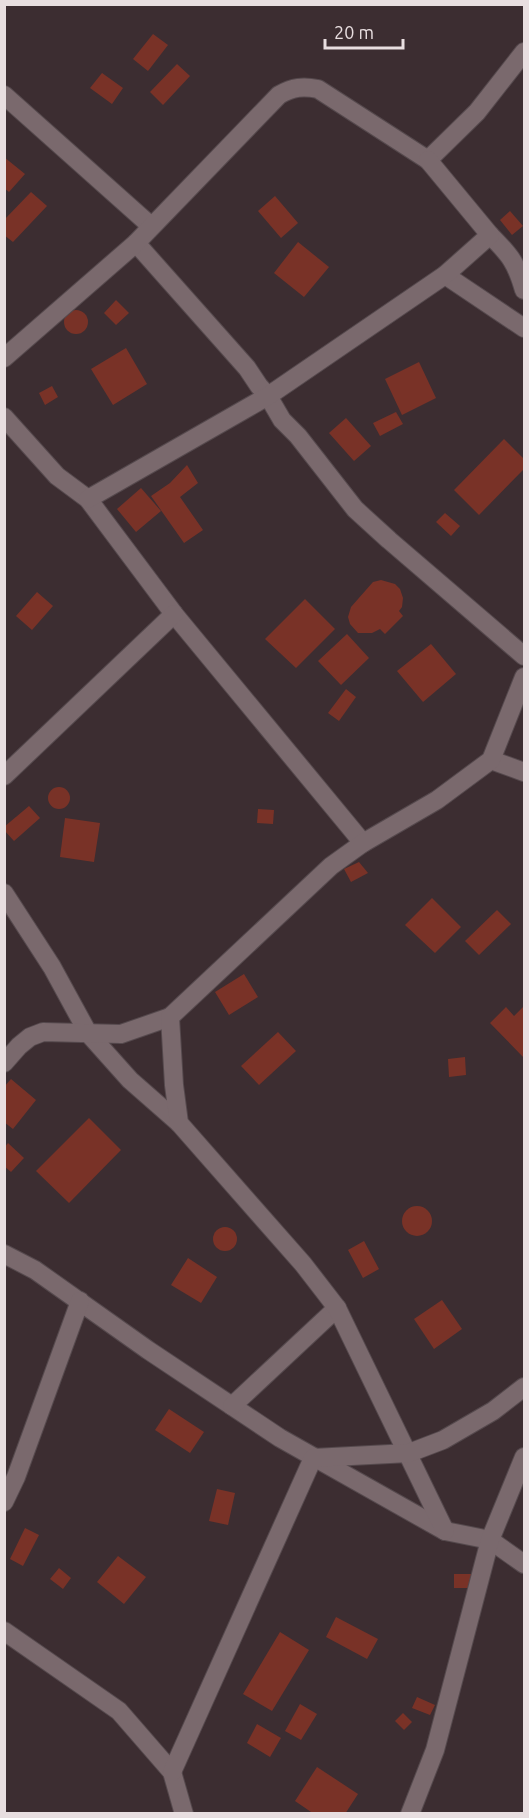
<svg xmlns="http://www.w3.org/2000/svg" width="529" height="1818" font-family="Ubuntu,sans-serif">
<rect width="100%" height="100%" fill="#3c2d31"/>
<g fill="#793227">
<polygon points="153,34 168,45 148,71 133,59"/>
<polygon points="177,64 190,76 163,105 150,92"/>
<polygon points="102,73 123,88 112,104 90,88"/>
<polygon points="4,157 25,174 9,192 4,188"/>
<polygon points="31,192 47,206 13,242 4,235 4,220"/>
<polygon points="275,196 298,223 281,238 258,211"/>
<polygon points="510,211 523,226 512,235 500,220"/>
<polygon points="298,242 329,267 304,297 274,273"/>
<polygon points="116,300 129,313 116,325 104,313"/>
<circle cx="76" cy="322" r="12"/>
<polygon points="126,348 147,384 113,405 91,369"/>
<polygon points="419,362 436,398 402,415 385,379"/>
<polygon points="52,386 58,397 45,405 39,393"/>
<polygon points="396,412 403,424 380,436 373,423"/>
<polygon points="346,418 371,446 354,461 329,433"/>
<polygon points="504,439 524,459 524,469 479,515 454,490"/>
<polygon points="187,465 198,483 180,497 203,530 184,543 151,496 170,483"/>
<polygon points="141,488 161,511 136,532 117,509"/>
<polygon points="445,513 460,526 451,536 436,522"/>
<polygon points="381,580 395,584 400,589 403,598 402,607 399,611 403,616 385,634 380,629 372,633 358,633 350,624 348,617 351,607 373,582"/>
<polygon points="37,592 53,606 32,630 16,616"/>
<polygon points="305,599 335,629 296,668 265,639"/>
<polygon points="347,634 369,658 341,685 318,661"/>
<polygon points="431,644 456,674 423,702 397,671"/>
<polygon points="346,689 356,697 339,721 328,713"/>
<circle cx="59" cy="798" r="11"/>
<polygon points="29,806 40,818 14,841 4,830 4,827"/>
<polygon points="258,809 274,810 273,824 257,823"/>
<polygon points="65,818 100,823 94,862 60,857"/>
<polygon points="359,862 368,873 351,882 344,869"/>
<polygon points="432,898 461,927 435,953 405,925"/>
<polygon points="497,910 511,924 479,955 465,941"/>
<polygon points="244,974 258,997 229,1015 215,992"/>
<polygon points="524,1006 524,1058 490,1023 506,1007 514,1016"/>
<polygon points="278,1032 296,1051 259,1085 241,1066"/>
<polygon points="465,1057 466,1075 449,1077 448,1059"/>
<polygon points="11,1079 36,1100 13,1129 4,1122 4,1087"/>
<polygon points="89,1118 121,1150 69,1203 36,1171"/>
<polygon points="8,1143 24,1158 11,1172 4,1166 4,1148"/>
<circle cx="417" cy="1221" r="15"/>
<circle cx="225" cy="1239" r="12"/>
<polygon points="364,1241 379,1269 363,1278 348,1250"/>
<polygon points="188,1258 217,1277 201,1303 171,1285"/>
<polygon points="442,1300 462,1329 434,1349 414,1319"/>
<polygon points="169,1409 204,1432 190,1453 155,1430"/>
<polygon points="217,1489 235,1493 228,1525 209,1521"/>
<polygon points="25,1528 39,1535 23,1566 10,1559"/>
<polygon points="118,1556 146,1577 124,1604 97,1582"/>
<polygon points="59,1568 71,1578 63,1589 50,1579"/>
<polygon points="454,1574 472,1574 473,1588 454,1588"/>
<polygon points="336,1617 378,1639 367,1659 326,1637"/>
<polygon points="280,1632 309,1650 272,1711 243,1694"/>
<polygon points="417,1697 435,1705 430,1715 412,1708"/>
<polygon points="300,1704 317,1714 301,1740 285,1731"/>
<polygon points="403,1713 412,1722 404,1730 395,1721"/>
<polygon points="257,1724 281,1738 270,1757 247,1743"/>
<polygon points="317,1767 358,1794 345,1814 314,1814 295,1801"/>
</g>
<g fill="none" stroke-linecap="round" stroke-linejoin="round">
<g stroke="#55494d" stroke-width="20">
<g id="street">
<polyline points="4,95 151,226"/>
<path d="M490 235C510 255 516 262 524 290"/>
<polyline points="136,243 247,368 259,386 268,396 282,420 298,436 355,509 389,540 524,656"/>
<polyline points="445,275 524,328"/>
<path d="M4 358 136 243 279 95C293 87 303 86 318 89L428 160 477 112 524 52"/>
<polyline points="4,417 57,476 88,499 174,614 363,843"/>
<polyline points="88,499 268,396 445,275 490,235 428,160"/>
<polyline points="491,760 524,772"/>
<polyline points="4,776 174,614"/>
<polyline points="4,893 52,967 88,1033 130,1080 179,1123"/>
<polyline points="4,1063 19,1046 30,1037 43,1032 121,1034 170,1017"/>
<polyline points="4,1254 35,1270 148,1350 280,1438 445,1531 490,1540 524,1564"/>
<polyline points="232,1406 337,1308"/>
<polyline points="4,1502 16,1477 80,1301"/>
<polyline points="445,1531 337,1308 303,1264 179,1123 174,1085 170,1017 331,866 363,843 437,800 491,760 524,677"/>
<polyline points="4,1631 119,1711 172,1772 184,1814"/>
<polyline points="172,1772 313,1458 409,1453 443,1440 493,1411 524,1387"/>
<polyline points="410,1814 435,1750 490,1540 524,1457"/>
</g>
</g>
<use href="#street" stroke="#7a696d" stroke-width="18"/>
</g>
<rect width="529" height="1818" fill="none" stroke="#e8dee0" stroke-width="12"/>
<path d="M325 39v9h78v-9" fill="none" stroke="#e8dee0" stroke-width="3"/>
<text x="334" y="39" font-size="18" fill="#e8dee0" stroke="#3c2d31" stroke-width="4.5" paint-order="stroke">20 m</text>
</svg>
